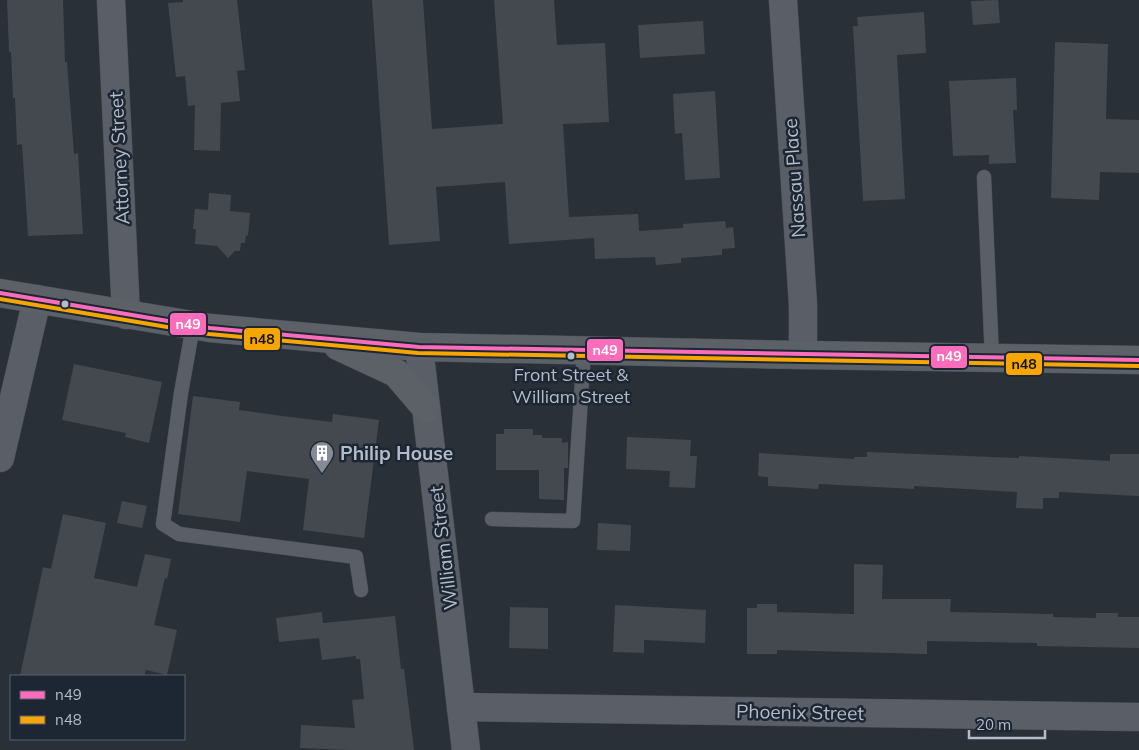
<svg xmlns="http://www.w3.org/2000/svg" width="1139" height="750" font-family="Mulish,sans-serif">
<rect width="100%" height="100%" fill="#2a3038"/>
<g fill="#444950">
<polygon points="7,0 63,0 65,62 67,62 74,154 78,153 83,234 28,236 22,144 17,145 15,98 13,98 11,52 9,52"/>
<polygon points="183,0 237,0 245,70 237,71 240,101 221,103 220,151 194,150 195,105 188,106 185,76 176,77 168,3 183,2"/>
<polygon points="372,0 423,0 432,129 503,124 494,0 554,0 557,45 605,43 609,122 563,124 569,217 638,214 639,231 683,228 683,224 725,221 726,228 733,227 735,248 722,249 722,255 681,258 681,263 656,265 655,257 595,259 594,238 509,244 505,182 436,187 440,241 389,245"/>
<polygon points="998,0 1000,23 973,25 971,1"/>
<polygon points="924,12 926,53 897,55 905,199 863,201 853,26 858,26 857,17"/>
<polygon points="703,21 705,54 640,58 638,25"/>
<polygon points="1055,42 1108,44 1106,119 1139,120 1139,173 1100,172 1099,200 1051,198"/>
<polygon points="1016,78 1017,110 1013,110 1016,163 989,164 989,155 953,156 949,81"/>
<polygon points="715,91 720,178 685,180 682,133 675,134 673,94"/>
<polygon points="209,193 231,195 230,211 250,213 248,236 246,235 245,243 241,243 240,251 235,251 228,258 217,246 195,244 196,229 193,229 195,209 208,210"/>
<polygon points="74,364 162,382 149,443 125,437 126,433 62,420"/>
<polygon points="193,396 240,402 239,410 282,416 332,422 333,414 379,420 364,538 303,530 309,479 247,471 240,522 178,514"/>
<polygon points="504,429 533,429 533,435 542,435 542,438 562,438 562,443 568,442 568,468 564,468 564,500 539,499 539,470 496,470 496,434 504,434"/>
<polygon points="627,437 691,440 690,456 697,456 695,488 669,487 670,471 626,469"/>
<polygon points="867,452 1019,458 1019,456 1110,461 1110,454 1139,454 1139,496 1059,492 1059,498 1043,498 1043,509 1016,508 1017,492 914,486 914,489 819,484 818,489 768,486 768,477 758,476 759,453 854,459 854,457 867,457"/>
<polygon points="122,501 147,506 142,528 117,523"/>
<polygon points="63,514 106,523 94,578 137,587 145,554 171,559 167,579 165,578 154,625 177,630 167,675 146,670 144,676 20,676 43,567 51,569"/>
<polygon points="598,523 631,525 630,551 597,550"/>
<polygon points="854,564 883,565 882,599 951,599 950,612 1053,614 1053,617 1096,618 1096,613 1118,613 1118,617 1139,617 1139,648 1037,646 1037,643 927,641 927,654 777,650 777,654 747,654 747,608 757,608 757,604 777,604 777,612 854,614"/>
<polygon points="615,605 706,610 705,643 644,640 644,653 613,652"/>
<polygon points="510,607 548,608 548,649 509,648"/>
<polygon points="322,612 323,623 395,616 401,669 404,669 414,750 351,750 300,748 301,725 355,728 352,700 364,699 360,659 356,659 356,656 322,660 319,638 279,642 276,618"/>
</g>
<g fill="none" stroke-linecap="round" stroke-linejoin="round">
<g stroke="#484c53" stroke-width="15">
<g id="service">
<polyline points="984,177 992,358"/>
<polyline points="193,326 181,393 163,524 179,534 356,557 361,590"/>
<polyline points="492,519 573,521 584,351"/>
</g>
</g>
<g stroke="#484c53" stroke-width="29">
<g id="minor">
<polyline points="111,0 126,315"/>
<polyline points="783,0 803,305 803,355"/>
<polyline points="0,458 37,299"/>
<polyline points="461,707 1139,717"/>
</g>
</g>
<g stroke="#484c53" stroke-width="29">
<polyline id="tertiary" points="419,347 466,750"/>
</g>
<g stroke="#484c55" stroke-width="29">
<g id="primary">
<polyline points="0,293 210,328 419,347 803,355 1139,360"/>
<polyline points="338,346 396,373 426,408"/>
</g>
</g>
<use href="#service" stroke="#5a5e66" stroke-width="14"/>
<use href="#minor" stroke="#5a5e66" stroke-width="28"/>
<use href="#tertiary" stroke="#5a5e66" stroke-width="28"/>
<use href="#primary" stroke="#5c6168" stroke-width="28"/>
<g stroke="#1d2633" stroke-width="8">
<polyline id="bus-1" points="0,293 210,328 419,347 1139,360"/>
</g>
<g stroke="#1d2633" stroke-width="8">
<polyline id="bus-2" points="0,299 209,334 418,353 1139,366"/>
</g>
<use href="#bus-1" stroke="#fb6dba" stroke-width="4"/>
<use href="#bus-2" stroke="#f7a600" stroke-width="4"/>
</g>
<defs>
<g id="building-pin" transform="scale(1.25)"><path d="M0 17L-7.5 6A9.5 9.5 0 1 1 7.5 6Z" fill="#848b96" stroke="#1d2633"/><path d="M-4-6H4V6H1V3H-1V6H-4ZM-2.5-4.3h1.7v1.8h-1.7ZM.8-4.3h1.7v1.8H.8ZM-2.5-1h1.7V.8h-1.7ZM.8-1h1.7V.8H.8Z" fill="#fff"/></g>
</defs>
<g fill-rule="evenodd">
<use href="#building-pin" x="322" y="453"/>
</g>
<g fill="#b4bcc9" stroke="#1d2633" stroke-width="2">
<circle cx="65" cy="304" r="4.5"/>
<circle cx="571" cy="356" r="4.5"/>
</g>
<g text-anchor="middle" stroke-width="5" stroke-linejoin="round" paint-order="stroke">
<g font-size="18" fill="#b4bcc9" stroke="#1d2633">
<text x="571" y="381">Front Street &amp;<tspan x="571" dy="22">William Street</tspan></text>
</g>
<g font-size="19" fill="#b4bcc9" stroke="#1d2633">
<text transform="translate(119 158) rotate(-93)" y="7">Attorney Street</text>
<text transform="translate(794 178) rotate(-94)" y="7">Nassau Place</text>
<text transform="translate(443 548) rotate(-97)" y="7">William Street</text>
<text transform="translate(800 712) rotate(1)" y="7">Phoenix Street</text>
</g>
<g font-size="19" font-weight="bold" fill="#b4bcc9" stroke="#1d2633" text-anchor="start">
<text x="340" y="460">Philip House</text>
</g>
</g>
<g stroke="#1d2633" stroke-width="2">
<rect x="169" y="312" width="38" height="24" rx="5" fill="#fb6dba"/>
<rect x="243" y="327" width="38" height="24" rx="5" fill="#f7a600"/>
<rect x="586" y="338" width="38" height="24" rx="5" fill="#fb6dba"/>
<rect x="930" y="345" width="38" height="24" rx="5" fill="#fb6dba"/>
<rect x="1005" y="352" width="38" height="24" rx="5" fill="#f7a600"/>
</g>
<g font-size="14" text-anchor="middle" font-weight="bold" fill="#fff">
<text x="188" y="329">n49</text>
<text x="605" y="355">n49</text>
<text x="949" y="361">n49</text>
</g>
<g font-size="14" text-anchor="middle" font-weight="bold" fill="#111">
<text x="262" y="344">n48</text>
<text x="1024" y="369">n48</text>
</g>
<rect x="10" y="675" width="175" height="65" fill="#1d2633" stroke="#59626f"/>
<rect x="20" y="691" width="25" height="8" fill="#fb6dba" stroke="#59626f"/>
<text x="55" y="700" font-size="15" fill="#b4bcc9">n49</text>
<rect x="20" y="716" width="25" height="8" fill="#f7a600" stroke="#59626f"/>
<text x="55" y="725" font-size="15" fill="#b4bcc9">n48</text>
<path d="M969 730v8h76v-8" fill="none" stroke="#b4bcc9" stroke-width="2.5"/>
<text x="976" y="730" font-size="15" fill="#b4bcc9" stroke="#1d2633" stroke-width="4" paint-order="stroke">20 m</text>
</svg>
